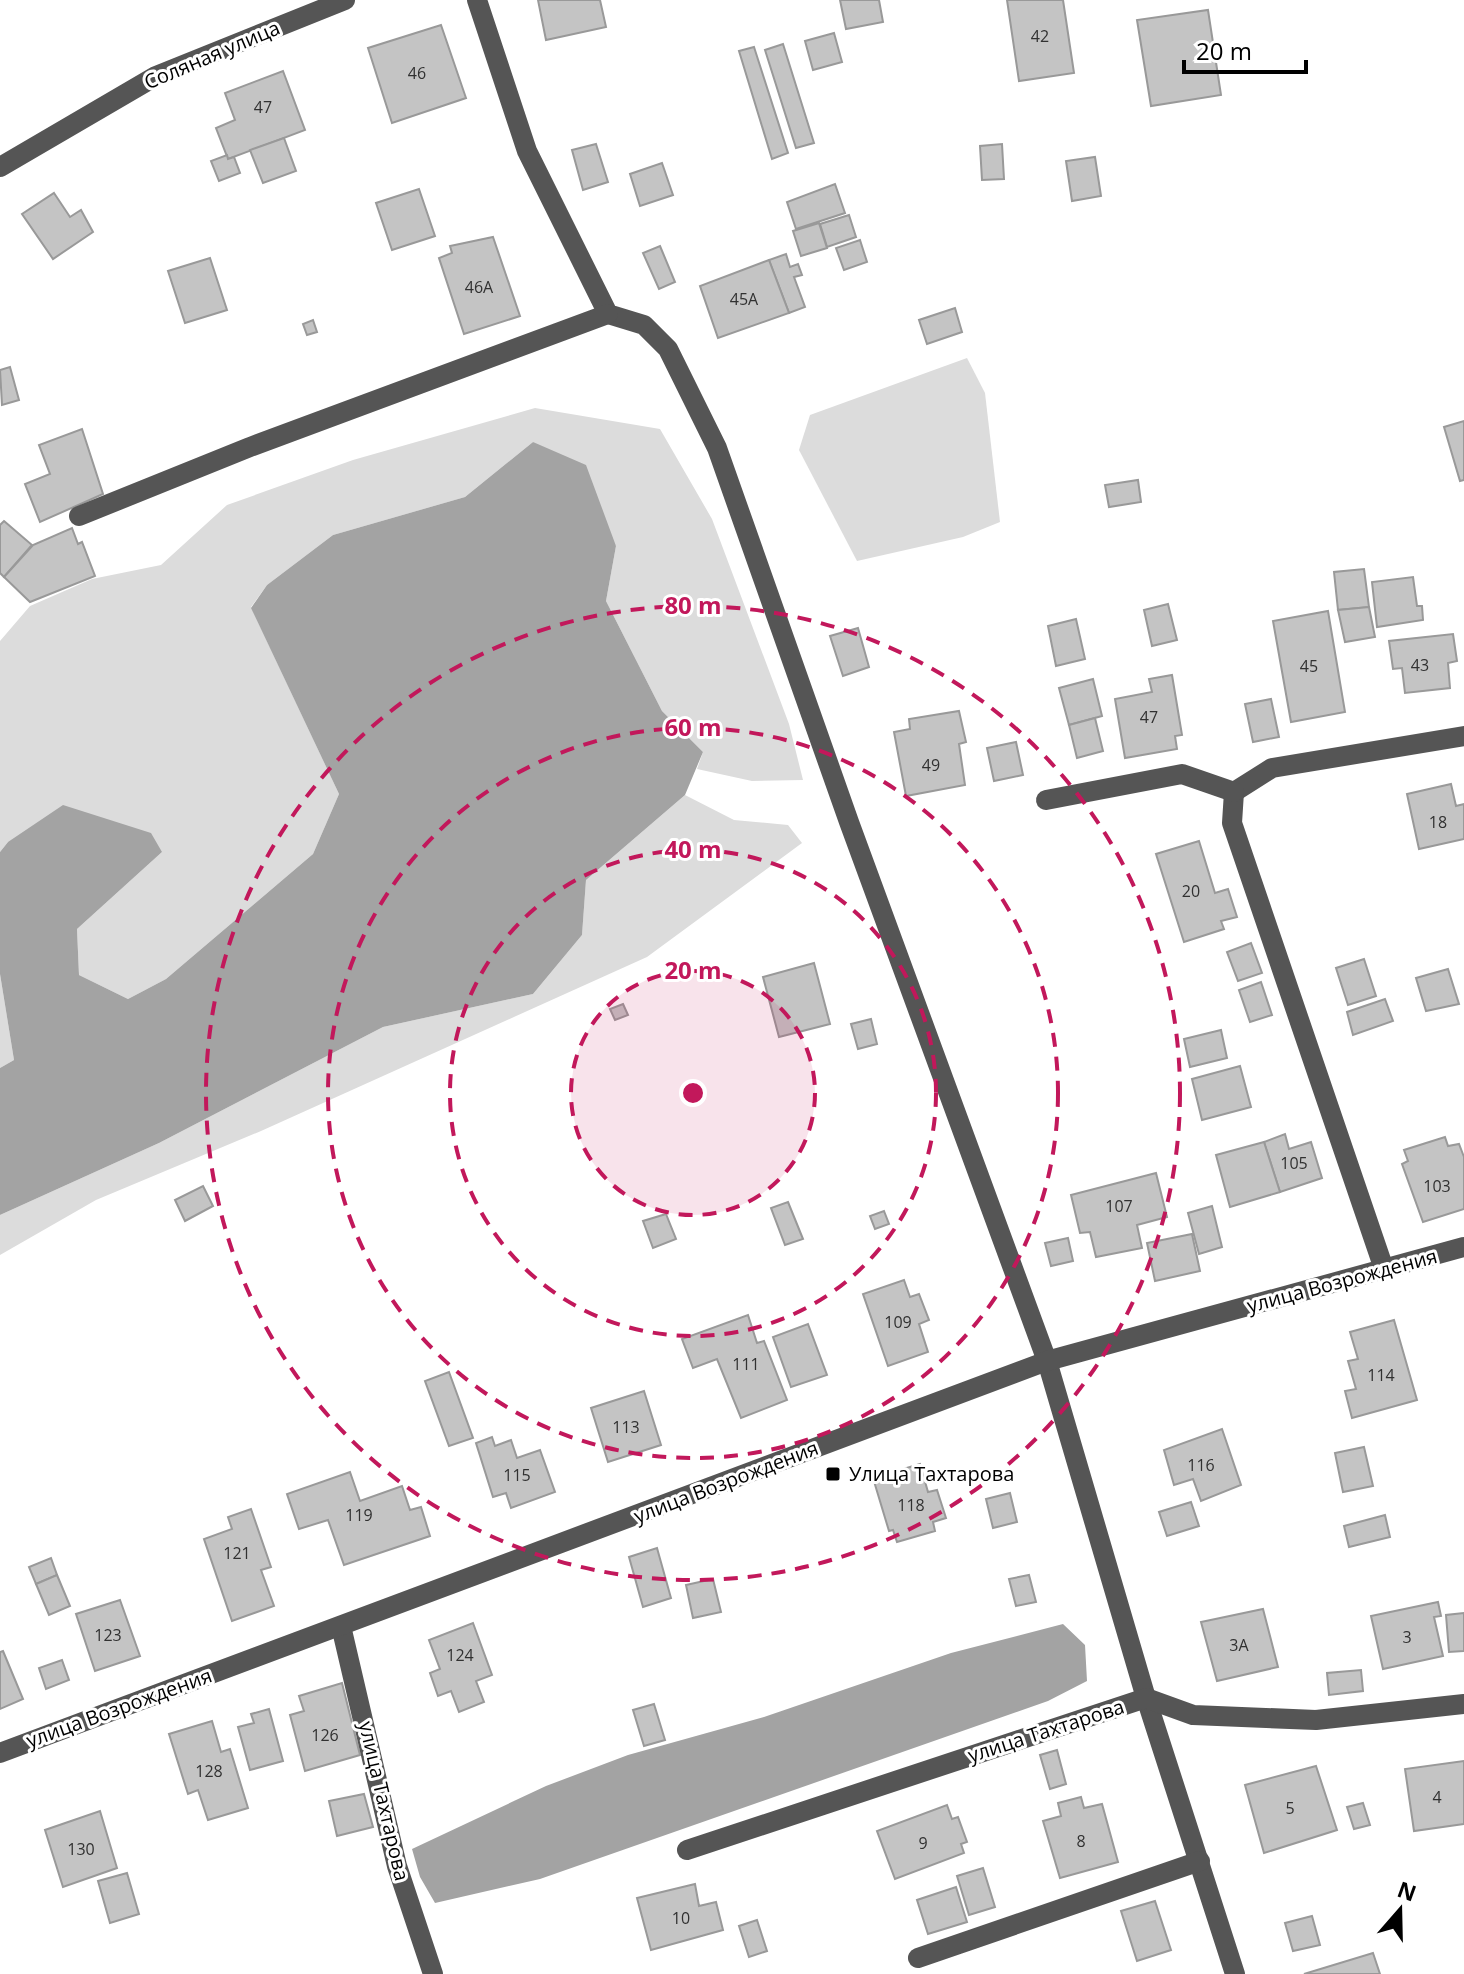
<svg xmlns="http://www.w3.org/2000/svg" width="1464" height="1974" font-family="'Open Sans',sans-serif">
<rect width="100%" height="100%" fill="#fff"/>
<g fill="#dcdcdc">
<polygon points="967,358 985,393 1000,522 963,537 857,561 799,450 810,415"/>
<polygon points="535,408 660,429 712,519 789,724 803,780 752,781 697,769 703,752 662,711 606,601 616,546 533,442 465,497 333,535 267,585 251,607 339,794 313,854 166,979 128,999 79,975 77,929 162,852 8,842 0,852 0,641 30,606 92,579 161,565 227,505 353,460"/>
<polygon points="685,795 734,820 788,825 802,843 647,957 261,1131 96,1200 0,1255 0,1215 159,1143 383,1027 533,994 582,935 586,880"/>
<polygon points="0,974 14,1060 0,1068"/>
</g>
<g fill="#a3a3a3">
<polygon points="533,442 586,465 616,546 606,601 662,711 703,752 685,795 586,880 582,935 533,994 383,1027 159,1143 0,1215 0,1068 14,1060 0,974 0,852 8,842 63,805 151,833 162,852 77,929 79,975 128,999 166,979 313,854 339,794 251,608 267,585 333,535 465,497"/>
<polygon points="1063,1624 1085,1645 1087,1681 1048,1701 540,1879 435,1903 420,1877 412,1849 546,1786 628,1755 764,1717 951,1653"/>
</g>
<g fill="#c4c4c4" stroke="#999" stroke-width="2">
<polygon points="538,0 600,0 606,27 546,40"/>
<polygon points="840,0 879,0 883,22 846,29"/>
<polygon points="1007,0 1063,0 1074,73 1019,81"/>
<polygon points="1208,10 1221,95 1151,106 1137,20"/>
<polygon points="441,25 466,98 392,123 368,48"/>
<polygon points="834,33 842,62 813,70 805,41"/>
<polygon points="783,44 814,143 796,148 765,50"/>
<polygon points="754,47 788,153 772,159 739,51"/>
<polygon points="283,71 305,130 228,159 216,128 235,120 225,93"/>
<polygon points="284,138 296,171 263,183 250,150"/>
<polygon points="596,144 608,182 583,190 572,150"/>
<polygon points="1002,144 1004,179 982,180 980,146"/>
<polygon points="227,155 228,159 234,157 240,173 219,181 211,161"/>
<polygon points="1095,157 1101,196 1072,201 1066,161"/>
<polygon points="662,163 673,195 640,206 630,174"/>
<polygon points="835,184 845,213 796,229 787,202"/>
<polygon points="419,189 435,236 392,250 376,203"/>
<polygon points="54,193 70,217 81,210 93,232 53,259 22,214"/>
<polygon points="849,215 856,237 827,247 820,224"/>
<polygon points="819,223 827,248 801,256 793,231"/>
<polygon points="493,237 520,316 464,334 439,258 452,253 450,246"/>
<polygon points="860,240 867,262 844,270 836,248"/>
<polygon points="660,246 675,282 659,289 643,253"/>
<polygon points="786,254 790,267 798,264 802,275 794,277 805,307 789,313 769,260"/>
<polygon points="210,258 227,310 185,323 168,271"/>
<polygon points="769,260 789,313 718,338 700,286"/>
<polygon points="955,308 962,332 927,344 919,320"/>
<polygon points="313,320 317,332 307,335 303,324"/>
<polygon points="10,367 19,400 2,405 0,370"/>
<polygon points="1464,421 1464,480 1460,481 1444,427"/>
<polygon points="82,429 103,494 40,522 25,484 50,474 39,445"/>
<polygon points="1138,480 1141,502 1109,507 1105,485"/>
<polygon points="4,521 32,545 4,577 0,573 0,525"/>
<polygon points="72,528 78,544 82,542 95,576 30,602 4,577 33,545"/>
<polygon points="1364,569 1369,607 1338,610 1334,572"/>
<polygon points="1413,577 1417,606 1422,606 1423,620 1377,627 1372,582"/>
<polygon points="1168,604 1177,640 1152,646 1144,610"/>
<polygon points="1369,607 1375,637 1345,642 1338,610"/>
<polygon points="1328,611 1345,712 1291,722 1273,621"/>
<polygon points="1076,619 1085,659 1056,666 1048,626"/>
<polygon points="858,628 869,667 843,676 830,636"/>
<polygon points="1453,634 1457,661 1448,663 1450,688 1405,693 1402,668 1393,669 1389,641"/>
<polygon points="1172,675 1182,735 1175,736 1177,749 1125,758 1115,699 1152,692 1149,679"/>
<polygon points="1093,679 1102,716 1069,725 1059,688"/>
<polygon points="1271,699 1279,737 1253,742 1245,704"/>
<polygon points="959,711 966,742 959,744 965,785 906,796 894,732 910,729 909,719"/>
<polygon points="1095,718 1103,751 1077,758 1069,725"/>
<polygon points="1016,742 1023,775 994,781 987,748"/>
<polygon points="1451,784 1456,806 1464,804 1464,839 1419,849 1407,794"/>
<polygon points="1199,841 1215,893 1228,889 1237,917 1221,921 1224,929 1184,942 1156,854"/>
<polygon points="1251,943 1262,973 1238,981 1227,952"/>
<polygon points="1364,959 1376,996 1348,1005 1336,968"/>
<polygon points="814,963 830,1024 779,1037 763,977"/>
<polygon points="1448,969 1459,1004 1426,1011 1416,978"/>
<polygon points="1261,982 1272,1015 1250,1022 1239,990"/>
<polygon points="1385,999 1393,1021 1353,1035 1347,1012"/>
<polygon points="623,1004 628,1015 615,1020 610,1009"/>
<polygon points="871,1019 877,1044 858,1049 851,1024"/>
<polygon points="1221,1030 1227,1058 1190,1067 1184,1039"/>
<polygon points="1240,1066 1251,1107 1202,1120 1192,1079"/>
<polygon points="1285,1134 1289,1149 1311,1142 1322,1178 1280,1192 1264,1142"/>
<polygon points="1445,1137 1448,1146 1459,1144 1464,1157 1464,1209 1423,1222 1402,1164 1408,1161 1404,1150"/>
<polygon points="1264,1142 1280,1192 1230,1207 1216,1155"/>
<polygon points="1156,1173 1167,1217 1137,1225 1142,1248 1096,1257 1090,1232 1080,1233 1071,1195"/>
<polygon points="203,1186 213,1206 185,1221 175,1200"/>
<polygon points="788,1202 803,1239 785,1245 771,1208"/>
<polygon points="1212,1206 1222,1247 1199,1254 1188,1213"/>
<polygon points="884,1211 889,1224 875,1229 870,1216"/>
<polygon points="666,1214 676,1239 653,1248 643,1221"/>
<polygon points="1192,1234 1200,1271 1155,1281 1147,1243"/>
<polygon points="1068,1238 1073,1261 1051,1266 1045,1243"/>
<polygon points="904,1280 910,1297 919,1294 929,1320 919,1324 928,1352 888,1366 863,1294"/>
<polygon points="748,1315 757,1343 764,1341 787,1400 741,1418 717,1359 693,1368 682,1339"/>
<polygon points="1394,1320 1417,1400 1352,1418 1345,1391 1356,1389 1348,1361 1358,1359 1350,1332"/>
<polygon points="808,1324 827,1375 791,1387 773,1337"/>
<polygon points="449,1372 473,1438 449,1446 425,1381"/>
<polygon points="644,1391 661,1445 608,1462 591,1408"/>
<polygon points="1222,1429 1241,1485 1201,1501 1193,1479 1174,1485 1164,1450"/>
<polygon points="492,1437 495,1446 511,1440 517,1458 540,1450 555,1492 511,1508 506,1493 493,1497 476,1443"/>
<polygon points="1364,1447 1373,1486 1343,1492 1335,1453"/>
<polygon points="920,1464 928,1492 937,1490 946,1518 933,1522 935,1531 897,1542 893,1530 889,1531 873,1478"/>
<polygon points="350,1472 360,1501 402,1486 410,1510 421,1507 430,1536 344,1565 328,1520 299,1529 287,1494"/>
<polygon points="1010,1493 1017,1522 993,1528 986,1499"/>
<polygon points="1191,1502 1199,1526 1167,1536 1159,1512"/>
<polygon points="251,1509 271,1567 261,1570 274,1606 232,1621 204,1539 232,1529 228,1517"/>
<polygon points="1385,1515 1390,1537 1349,1547 1344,1526"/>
<polygon points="657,1548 671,1598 643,1607 629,1557"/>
<polygon points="51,1558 57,1575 36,1584 29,1567"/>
<polygon points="57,1575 70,1606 49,1615 36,1584"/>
<polygon points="1029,1575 1036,1602 1016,1606 1009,1579"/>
<polygon points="713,1579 721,1612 693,1618 686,1585"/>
<polygon points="120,1600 140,1656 95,1671 76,1614"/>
<polygon points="1438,1602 1441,1616 1434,1617 1443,1656 1383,1669 1371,1616"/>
<polygon points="1263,1609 1278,1667 1217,1681 1201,1622"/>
<polygon points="1464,1613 1464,1651 1449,1652 1446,1615"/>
<polygon points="473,1623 492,1675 476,1681 484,1702 459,1712 451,1691 438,1696 430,1673 440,1669 429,1640"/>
<polygon points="3,1651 23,1699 0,1709 0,1652"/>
<polygon points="62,1660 69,1680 46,1689 39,1668"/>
<polygon points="1361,1670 1363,1691 1329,1695 1327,1673"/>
<polygon points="342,1683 360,1755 305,1771 290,1715 304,1711 299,1696"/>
<polygon points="654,1704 665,1740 644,1746 633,1710"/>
<polygon points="269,1709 283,1761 250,1770 238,1727 254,1723 251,1714"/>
<polygon points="212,1721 221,1752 230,1749 248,1808 208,1820 198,1790 188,1794 169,1734"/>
<polygon points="1057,1750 1066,1784 1050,1789 1040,1755"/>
<polygon points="1464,1761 1464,1824 1414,1831 1405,1769"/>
<polygon points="1316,1766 1337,1830 1264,1853 1245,1785"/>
<polygon points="364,1794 373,1827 337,1836 329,1801"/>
<polygon points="1081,1797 1084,1808 1102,1804 1118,1862 1060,1878 1043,1821 1061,1816 1058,1803"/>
<polygon points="1363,1803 1370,1825 1354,1829 1347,1807"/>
<polygon points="947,1805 952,1819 958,1817 967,1842 961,1844 964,1853 895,1879 877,1831"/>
<polygon points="100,1811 117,1868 63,1887 45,1830"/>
<polygon points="983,1868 995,1907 969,1915 957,1876"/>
<polygon points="127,1873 139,1914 110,1923 98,1881"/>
<polygon points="695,1884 699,1906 716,1902 723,1930 651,1950 637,1898"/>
<polygon points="956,1887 967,1922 928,1934 917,1900"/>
<polygon points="1155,1901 1171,1950 1137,1961 1121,1911"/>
<polygon points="1312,1916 1320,1945 1293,1951 1285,1923"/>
<polygon points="757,1920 767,1951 749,1957 739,1926"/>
<polygon points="1373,1953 1380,1974 1304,1974"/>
</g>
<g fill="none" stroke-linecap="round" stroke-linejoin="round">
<g stroke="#555" stroke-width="20">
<polyline points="477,0 527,151 608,314 644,325 668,349 717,448 849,822 1047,1361 1146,1698 1235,1974"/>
<polyline points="0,167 156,76 345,0"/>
<polyline points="79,516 250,447 608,314"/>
<polyline points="1234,792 1232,823 1384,1269"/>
<polyline points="1234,792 1272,768 1464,736"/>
<polyline points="1046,800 1182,774 1234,792"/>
<polyline points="341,1626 397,1866 433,1974"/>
<polyline points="0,1753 1047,1361 1464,1247"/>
<polyline points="687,1850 1146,1698 1193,1715 1316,1720 1464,1704"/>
<polyline points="918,1958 1200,1861"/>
</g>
</g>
<circle cx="693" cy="1093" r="122" fill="#c2185b" fill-opacity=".12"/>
<g fill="none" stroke="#c2185b" stroke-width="4" stroke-dasharray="14 10">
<circle cx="693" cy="1093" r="122"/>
<circle cx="693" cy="1093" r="243"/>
<circle cx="693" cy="1093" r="365"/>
<circle cx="693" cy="1093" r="487"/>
</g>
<rect fill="#000" stroke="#fff" stroke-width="3" x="825" y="1466" width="16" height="16" rx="4"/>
<g text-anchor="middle" stroke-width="6" stroke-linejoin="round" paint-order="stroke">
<g font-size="16" fill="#313131">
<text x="1040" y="42">42</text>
<text x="417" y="79">46</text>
<text x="263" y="113">47</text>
<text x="479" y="293">46А</text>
<text x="744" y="305">45А</text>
<text x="1420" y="671">43</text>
<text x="1309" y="672">45</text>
<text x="1149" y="723">47</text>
<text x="931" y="771">49</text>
<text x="1438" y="828">18</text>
<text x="1191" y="897">20</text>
<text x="1294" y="1169">105</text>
<text x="1437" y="1192">103</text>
<text x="1119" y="1212">107</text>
<text x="898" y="1328">109</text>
<text x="746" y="1370">111</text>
<text x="1381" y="1381">114</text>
<text x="626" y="1433">113</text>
<text x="1201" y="1471">116</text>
<text x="517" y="1481">115</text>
<text x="911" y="1511">118</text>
<text x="359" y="1521">119</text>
<text x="237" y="1559">121</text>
<text x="108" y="1641">123</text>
<text x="1407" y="1643">3</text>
<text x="1239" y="1651">3А</text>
<text x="460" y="1661">124</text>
<text x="325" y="1741">126</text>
<text x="209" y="1777">128</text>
<text x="1437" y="1803">4</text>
<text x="1290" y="1814">5</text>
<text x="1081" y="1847">8</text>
<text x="923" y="1849">9</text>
<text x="81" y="1855">130</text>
<text x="681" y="1924">10</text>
</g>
<g font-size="20" fill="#000" stroke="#fff">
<text transform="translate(212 55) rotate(-23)" y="7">Соляная улица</text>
<text transform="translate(1342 1281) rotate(-15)" y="7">улица Возрождения</text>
<text transform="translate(726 1482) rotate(-21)" y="7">улица Возрождения</text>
<text transform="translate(119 1708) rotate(-20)" y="7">улица Возрождения</text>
<text transform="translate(1046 1731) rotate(-18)" y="7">улица Тахтарова</text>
<text transform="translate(384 1801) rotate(77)" y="7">улица Тахтарова</text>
</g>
<g font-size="20" fill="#000" stroke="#fff" text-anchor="start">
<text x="849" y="1481">Улица Тахтарова</text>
</g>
</g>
<circle cx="693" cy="1093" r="12" fill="#c2185b" stroke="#fff" stroke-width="4"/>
<g font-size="24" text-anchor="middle" font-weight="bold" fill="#c2185b" stroke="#fff" stroke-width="6" stroke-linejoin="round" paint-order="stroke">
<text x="693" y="614">80 m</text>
<text x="693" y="736">60 m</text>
<text x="693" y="858">40 m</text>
<text x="693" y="979">20 m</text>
</g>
<g transform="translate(1400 1910) rotate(20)" stroke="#ffffff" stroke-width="6" paint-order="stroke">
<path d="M0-6L14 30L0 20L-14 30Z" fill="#000000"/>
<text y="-12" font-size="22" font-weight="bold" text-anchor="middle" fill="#000000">N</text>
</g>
<path d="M1184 60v12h122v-12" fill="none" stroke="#000000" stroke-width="4"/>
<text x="1196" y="60" font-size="24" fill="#000000" stroke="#ffffff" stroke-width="6" paint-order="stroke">20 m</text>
</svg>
